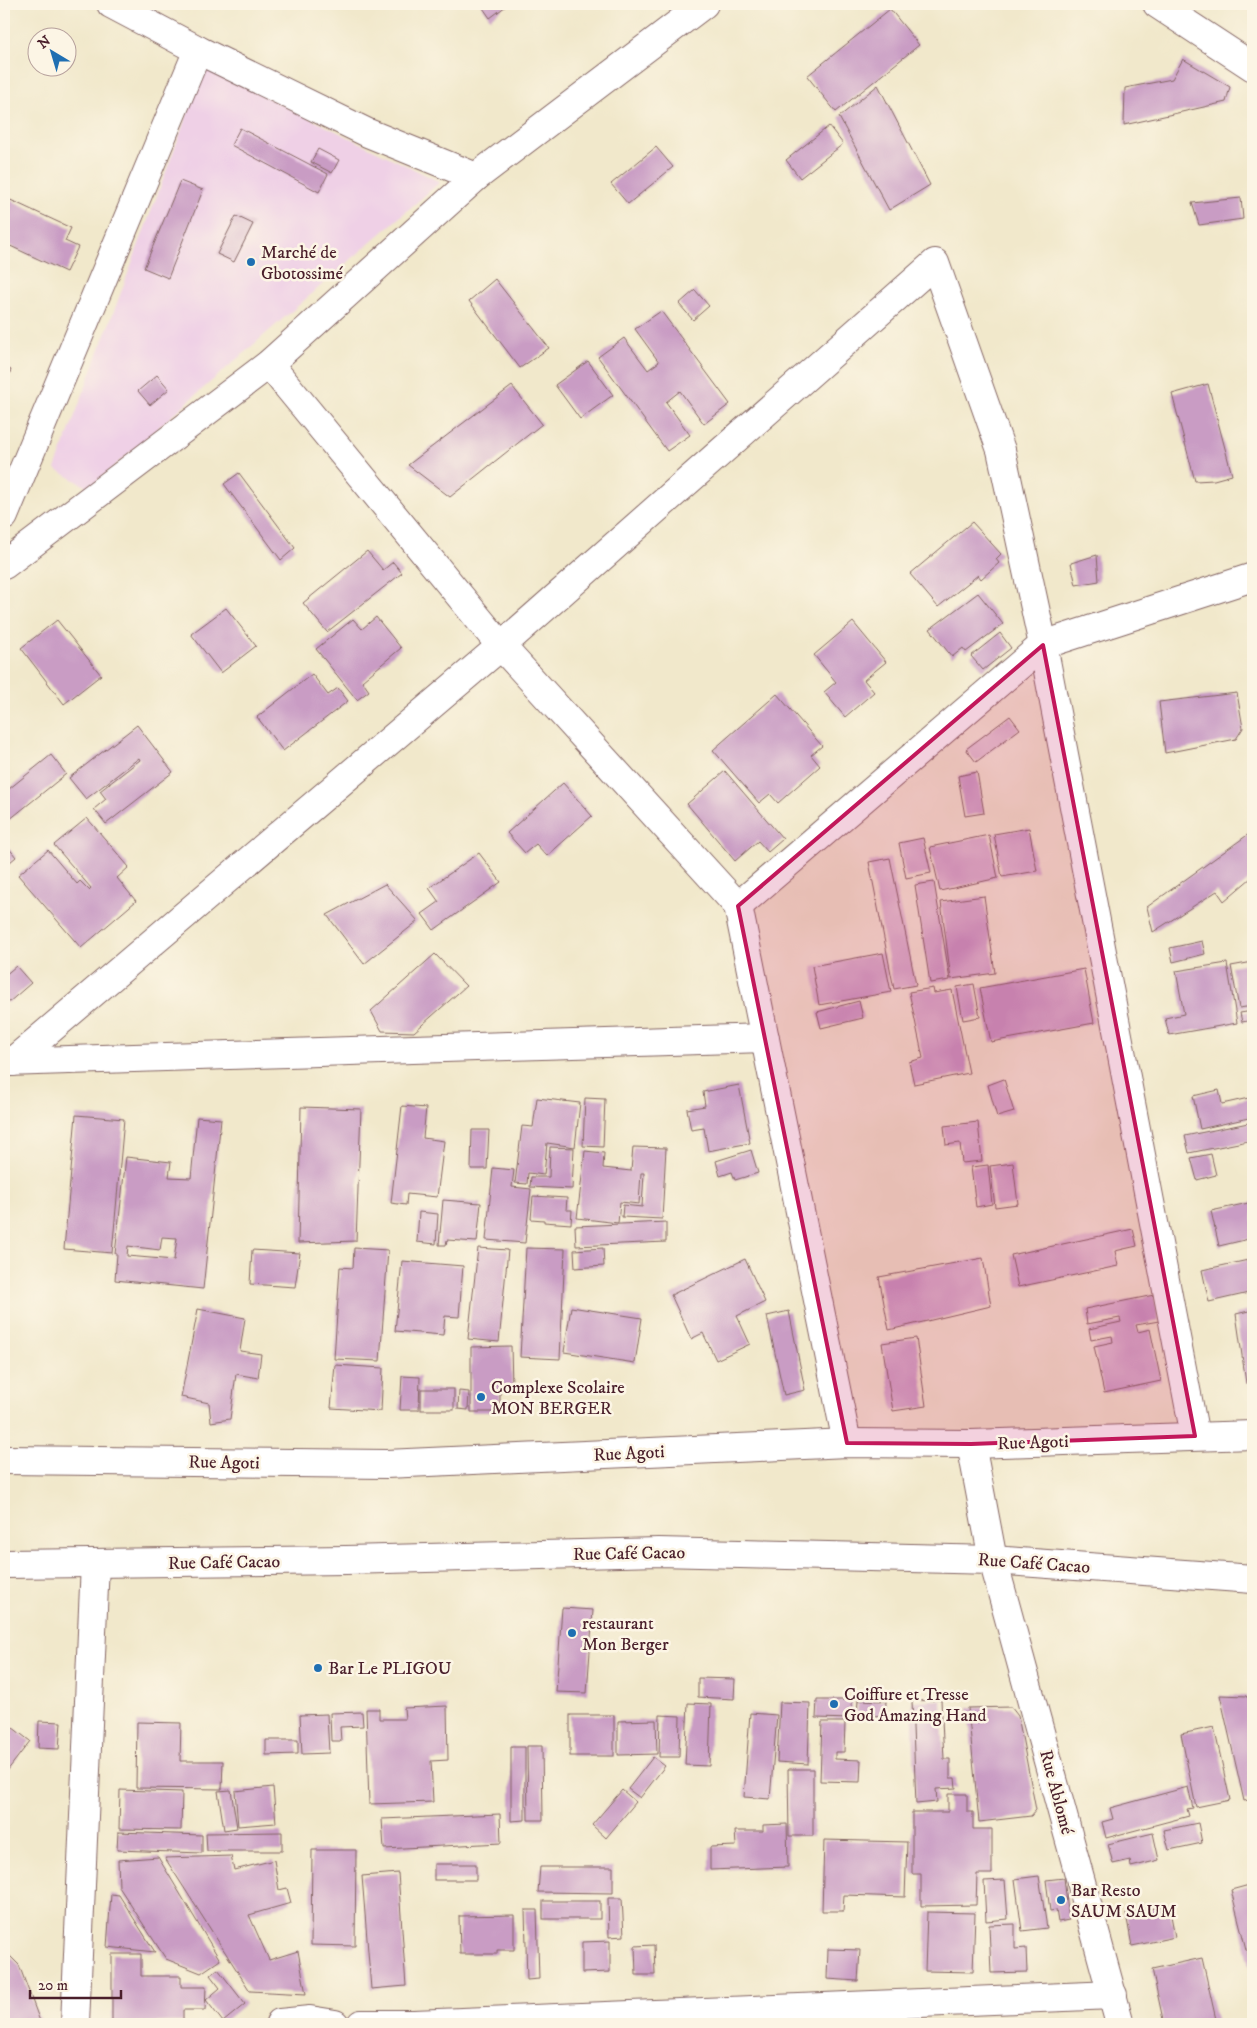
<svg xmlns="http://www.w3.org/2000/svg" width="1257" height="2028" font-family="'IM FELL DW Pica',serif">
<rect width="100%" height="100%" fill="#fcf5e5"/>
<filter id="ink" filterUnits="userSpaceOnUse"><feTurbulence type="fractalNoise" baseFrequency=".02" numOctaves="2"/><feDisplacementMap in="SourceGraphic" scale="10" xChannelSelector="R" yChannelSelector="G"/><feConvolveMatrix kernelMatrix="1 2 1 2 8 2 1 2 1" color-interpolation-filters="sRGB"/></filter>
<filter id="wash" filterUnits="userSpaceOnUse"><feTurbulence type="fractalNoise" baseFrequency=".0096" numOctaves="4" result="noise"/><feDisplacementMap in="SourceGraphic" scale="20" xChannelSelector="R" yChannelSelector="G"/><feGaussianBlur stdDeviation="1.12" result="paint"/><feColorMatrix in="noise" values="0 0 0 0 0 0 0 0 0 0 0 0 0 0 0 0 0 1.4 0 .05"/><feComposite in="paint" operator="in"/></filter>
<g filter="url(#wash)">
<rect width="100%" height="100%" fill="#f1e8cb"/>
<polygon fill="#efd0e6" points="205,67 440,182 89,488 55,469"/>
<g id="blocks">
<g fill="#c99cc4" fill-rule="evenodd">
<polygon points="483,4 505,4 506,6 490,18 481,5"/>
<polygon points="890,9 919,45 836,112 807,76"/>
<polygon points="1183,59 1230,87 1226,102 1124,125 1125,88 1172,79"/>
<polygon points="878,85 930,185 889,210 839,117"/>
<polygon points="829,126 843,144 800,178 786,160"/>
<polygon points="240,128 328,174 319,192 231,145"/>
<polygon points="656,147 673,167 628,204 611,184"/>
<polygon points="318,149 339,160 332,173 311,162"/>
<polygon points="180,181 203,190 168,278 144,268"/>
<polygon points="4,197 71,228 65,241 78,247 66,272 4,243"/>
<polygon points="1241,198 1243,219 1199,225 1192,203"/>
<polygon points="236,216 253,224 234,262 217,254"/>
<polygon points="495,279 549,348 520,368 469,301"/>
<polygon points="695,290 709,306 693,320 679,304"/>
<polygon points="661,311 730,404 704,424 680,391 666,402 690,435 667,451 598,357 624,338 648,370 659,362 635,329"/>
<polygon points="588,361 613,395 580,419 555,385"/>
<polygon points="4,367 11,370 4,387"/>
<polygon points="157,375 169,389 150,405 138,391"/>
<polygon points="1208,384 1232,475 1214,480 1195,481 1172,394"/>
<polygon points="512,386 542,424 450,497 408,465"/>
<polygon points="239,473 295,548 281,560 224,484"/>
<polygon points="972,522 1001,554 996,559 999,563 981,579 978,575 938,607 910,574"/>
<polygon points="367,551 383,570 393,562 402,573 327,632 303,603"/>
<polygon points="1097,555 1099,581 1076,585 1071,563"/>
<polygon points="978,593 1003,624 966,652 963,648 952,657 930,629"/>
<polygon points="226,608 256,646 221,673 191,634"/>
<polygon points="376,617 401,648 362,681 369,691 357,700 316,649 353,619 362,629"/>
<polygon points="57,620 101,675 64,704 21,648"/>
<polygon points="853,622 886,662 864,680 874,692 845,717 824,692 836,682 814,655"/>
<polygon points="1000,633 1011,648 983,670 971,656"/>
<polygon points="312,674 328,695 338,688 348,701 283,751 257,717"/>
<polygon points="1237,693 1243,728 1236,739 1165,753 1159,702"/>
<polygon points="777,694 822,746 811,755 820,766 778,803 770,794 759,803 713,750"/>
<polygon points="1010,716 1020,729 976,762 966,749"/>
<polygon points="137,725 173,772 106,824 94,809 106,799 100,791 140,760 139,758 86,799 69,778"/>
<polygon points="51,755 66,774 4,824 4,793"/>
<polygon points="725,771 783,839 768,852 758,841 735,861 687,804"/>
<polygon points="977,772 984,813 965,816 958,776"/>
<polygon points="563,783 592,816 547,856 536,844 525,853 507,833"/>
<polygon points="87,818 129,867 117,878 136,901 81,948 18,875 48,850 77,884 80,881 89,890 91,888 54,845"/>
<polygon points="1029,828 1037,871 1002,877 994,834"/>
<polygon points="1253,831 1253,880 1251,878 1224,901 1217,891 1153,932 1147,907"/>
<polygon points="989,835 998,878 940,891 930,847"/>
<polygon points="923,838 931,873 906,878 899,843"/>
<polygon points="4,842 16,857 4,867"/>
<polygon points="479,853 501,882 434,930 422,914 439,902 429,888"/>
<polygon points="890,858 916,985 894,989 869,862"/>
<polygon points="934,882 950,980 930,983 915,885"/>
<polygon points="385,884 418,921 364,964 327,915"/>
<polygon points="984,896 995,973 951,979 941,902"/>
<polygon points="1202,941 1205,954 1173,962 1170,948"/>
<polygon points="883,953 891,992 819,1005 812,966"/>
<polygon points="435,954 466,986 414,1032 382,1031 371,1011"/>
<polygon points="1253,962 1253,1006 1239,1008 1231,966"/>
<polygon points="1227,963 1237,1023 1169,1035 1165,1018 1184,1014 1176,971"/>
<polygon points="16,966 31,983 8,1003 4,998 4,976"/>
<polygon points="1084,969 1094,1023 991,1042 980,988"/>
<polygon points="974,984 980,1017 963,1020 957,987"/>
<polygon points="933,988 934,993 952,990 969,1073 914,1084 909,1062 923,1058 909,992"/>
<polygon points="859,1001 863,1018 821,1028 817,1012"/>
<polygon points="1253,1011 1253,1020 1242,1022 1240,1013"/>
<polygon points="1004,1079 1014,1112 997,1117 988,1085"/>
<polygon points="739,1085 750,1143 708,1151 704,1128 691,1130 687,1109 705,1106 703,1092"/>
<polygon points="1219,1090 1222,1104 1253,1097 1253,1117 1200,1129 1193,1096"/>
<polygon points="537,1098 580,1103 575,1147 547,1143 544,1175 528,1173 527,1184 515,1183 522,1126 533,1127"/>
<polygon points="585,1098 605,1099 603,1147 583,1146"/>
<polygon points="402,1106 426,1108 423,1138 444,1141 437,1197 407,1194 406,1205 391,1203"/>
<polygon points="301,1107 361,1109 356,1241 298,1243"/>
<polygon points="76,1115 124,1119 112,1253 64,1249"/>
<path d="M197 1117 221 1119 203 1289 115 1280 117 1254H115L126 1157 171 1162 169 1177 191 1178ZM162 1237 177 1238 174 1260 127 1256 128 1246 160 1250Z"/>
<polygon points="978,1122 982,1161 962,1163 960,1143 946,1145 944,1126"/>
<polygon points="1253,1122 1253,1140 1189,1153 1185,1136"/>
<polygon points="472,1130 489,1130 487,1169 471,1169"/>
<polygon points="550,1147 574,1148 572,1189 530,1187 531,1177 549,1177"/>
<polygon points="633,1147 666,1148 662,1219 622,1217 623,1205 642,1207 644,1173 641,1173 639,1204 620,1202 618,1223 577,1218 585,1151 604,1153 603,1168 631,1171"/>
<polygon points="751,1150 758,1173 735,1180 732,1172 720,1176 716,1161"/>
<polygon points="1211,1154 1216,1175 1197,1180 1191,1158"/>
<polygon points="1013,1163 1018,1204 995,1207 990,1166"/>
<polygon points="988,1165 992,1204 976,1207 971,1167"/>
<polygon points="493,1168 514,1170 512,1187 531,1189 525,1243 486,1240"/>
<polygon points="533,1196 567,1198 566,1210 572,1210 571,1224 544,1222 544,1220 531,1219"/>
<polygon points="443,1200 481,1203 477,1242 447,1240 446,1245 439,1245"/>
<polygon points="1253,1202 1253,1238 1219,1246 1211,1211"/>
<polygon points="419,1212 438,1214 436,1244 417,1242"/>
<polygon points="666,1222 666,1242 576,1246 575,1226"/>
<polygon points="1133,1229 1137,1246 1115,1251 1118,1266 1018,1287 1011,1255"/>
<polygon points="354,1248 388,1250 380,1361 334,1359 340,1267 353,1268"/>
<polygon points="478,1248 508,1250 499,1342 468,1339"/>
<polygon points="526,1248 565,1249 560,1359 520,1357"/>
<polygon points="603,1248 604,1266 575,1268 574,1250"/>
<polygon points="252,1250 300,1253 295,1287 250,1284"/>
<polygon points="983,1258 991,1306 889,1330 879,1277"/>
<polygon points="745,1259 765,1302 737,1316 750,1344 716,1360 703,1333 691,1339 671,1295"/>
<polygon points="1253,1259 1253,1292 1209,1302 1202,1270"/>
<polygon points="402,1261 463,1266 459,1317 445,1316 443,1335 395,1331"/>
<polygon points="1154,1295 1159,1321 1136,1325 1138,1332 1150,1329 1161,1381 1104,1393 1094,1346 1113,1342 1112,1336 1091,1340 1089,1329 1121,1322 1120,1318 1087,1324 1085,1309"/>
<polygon points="571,1307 642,1318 635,1363 564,1352"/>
<polygon points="198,1309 245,1318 240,1351 261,1354 258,1378 236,1374 230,1419 211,1422 209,1403 181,1397"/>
<polygon points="1253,1310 1253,1382 1246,1383 1236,1314"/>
<polygon points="789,1311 805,1390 784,1395 767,1316"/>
<polygon points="916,1338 926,1406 893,1411 882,1343"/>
<polygon points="511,1346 512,1386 500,1386 500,1412 471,1412 471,1347"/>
<polygon points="335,1365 383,1368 381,1411 331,1408"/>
<polygon points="402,1376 420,1377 419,1410 400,1410"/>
<rect x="421" y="1389" width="33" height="21"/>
<polygon points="459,1391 469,1392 468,1410 458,1409"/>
<polygon points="562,1608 593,1610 587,1693 556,1692"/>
<polygon points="698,1678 735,1679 734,1699 698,1697"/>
<polygon points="1220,1695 1247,1696 1253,1705 1253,1799 1244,1801"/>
<polygon points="817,1700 852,1700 852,1719 816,1718"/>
<polygon points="858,1700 886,1701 885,1716 857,1715"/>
<polygon points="941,1700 944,1759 950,1759 950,1778 955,1778 956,1788 936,1789 937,1802 916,1804 912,1701"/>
<polygon points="780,1702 810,1703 808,1764 777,1762"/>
<polygon points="688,1703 711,1704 709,1766 685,1765"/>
<polygon points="447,1706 448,1760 431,1761 433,1802 369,1804 366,1709 379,1709 379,1719 405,1719 404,1708"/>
<polygon points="1011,1707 1018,1716 1036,1810 1031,1816 979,1822 968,1708"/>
<polygon points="362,1712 363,1726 340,1727 341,1741 331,1741 330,1713"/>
<polygon points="750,1713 777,1715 770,1799 744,1797"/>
<polygon points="327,1714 329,1753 302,1754 300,1715"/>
<rect x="570" y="1715" width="44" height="41"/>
<polygon points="660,1715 680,1716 679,1757 659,1757"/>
<polygon points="656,1720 657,1754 618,1755 618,1721"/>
<polygon points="39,1721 61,1722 59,1749 38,1748"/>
<polygon points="137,1722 181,1723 180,1761 223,1761 222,1789 136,1788"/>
<polygon points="822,1722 845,1722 844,1752 835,1752 835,1759 861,1760 860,1782 820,1781"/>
<polygon points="8,1724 30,1741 4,1775 4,1730"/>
<polygon points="1214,1727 1230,1800 1196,1807 1181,1734"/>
<polygon points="266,1740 298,1740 298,1754 266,1755"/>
<polygon points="527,1746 542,1746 543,1820 528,1820"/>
<polygon points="511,1747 525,1747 525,1820 511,1821"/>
<polygon points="653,1757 665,1766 640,1798 628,1789"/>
<polygon points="788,1769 813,1769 813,1836 789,1836"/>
<polygon points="273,1787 276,1823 238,1826 235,1791"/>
<polygon points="1188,1787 1193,1808 1187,1809 1189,1816 1106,1838 1102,1822 1113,1819 1110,1808"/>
<polygon points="120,1790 182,1792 181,1830 119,1829"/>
<polygon points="231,1790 237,1828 224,1830 218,1791"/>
<polygon points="622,1790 636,1802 606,1838 592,1825"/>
<polygon points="948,1794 967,1794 967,1812 973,1812 973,1829 992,1829 992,1874 977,1874 976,1905 921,1906 921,1874 912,1874 912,1812 948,1812"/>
<polygon points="500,1814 501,1843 384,1849 382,1819"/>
<polygon points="1198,1823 1202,1843 1169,1850 1164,1830"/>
<polygon points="787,1824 788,1867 710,1870 710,1847 736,1846 735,1831 763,1831 763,1825"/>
<polygon points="118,1832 202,1835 202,1853 117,1850"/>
<polygon points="282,1832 282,1851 207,1851 206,1833"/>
<polygon points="1153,1833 1159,1860 1131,1867 1130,1860 1113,1864 1108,1844"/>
<polygon points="824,1840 907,1842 905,1897 844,1895 843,1911 822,1911"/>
<polygon points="312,1850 356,1850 355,1946 311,1945"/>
<polygon points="231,1856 234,1870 274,1860 279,1890 287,1888 291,1903 249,1915 269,1960 298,1951 306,1994 250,1991 165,1858"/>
<polygon points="158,1857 220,1960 201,1973 166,1959 119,1887 118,1860"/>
<rect x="434" y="1864" width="42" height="16"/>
<polygon points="540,1867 613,1867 613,1893 538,1892"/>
<polygon points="398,1873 406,1986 371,1989 362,1876"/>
<polygon points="1039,1876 1047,1928 1022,1931 1015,1879"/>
<polygon points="1064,1878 1069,1920 1058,1922 1056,1910 1050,1911 1046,1880"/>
<polygon points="1005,1880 1008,1919 986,1921 984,1881"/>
<polygon points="1253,1884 1253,1977 1231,1890"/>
<polygon points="111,1894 119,1895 155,1952 107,1947"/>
<polygon points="608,1898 622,1898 624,1936 609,1937"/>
<rect x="543" y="1901" width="57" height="18"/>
<polygon points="1169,1905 1175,1937 1132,1946 1126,1914"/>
<polygon points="525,1910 537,1910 539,1979 527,1980"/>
<polygon points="927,1912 975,1913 973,1972 925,1971"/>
<polygon points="514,1915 514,1950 497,1950 497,1954 460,1954 459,1916"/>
<polygon points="1015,1924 1015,1949 1026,1948 1027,1972 991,1973 989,1925"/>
<polygon points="610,1941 610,1972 582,1973 582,1942"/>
<polygon points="654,1945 655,1975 636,1975 635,1946"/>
<polygon points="828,1949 860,1950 858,1981 827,1979"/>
<polygon points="4,1950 19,1965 41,2024 4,2024"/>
<polygon points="112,1954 141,1954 141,1976 181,1976 181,1987 206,1987 205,2010 183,2010 183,2022 112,2023"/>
<polygon points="1202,1958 1217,2024 1164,2024 1152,1969"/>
<polygon points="218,1969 245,2004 223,2022 206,2000 220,1988 210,1975"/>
</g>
</g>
</g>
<g filter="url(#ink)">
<use href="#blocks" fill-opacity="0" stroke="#846563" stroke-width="1"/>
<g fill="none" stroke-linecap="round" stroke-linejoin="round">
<g stroke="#846563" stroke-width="30">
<g id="minor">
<polyline points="111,4 198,50 368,133 476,177"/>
<polyline points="1157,4 1253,67"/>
<polyline points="269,364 501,646 738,906 847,1443"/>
<polyline points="4,516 198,50"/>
<polyline points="4,565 269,364 476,177 704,4"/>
<polyline points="738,906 1043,645 1253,577"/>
<polyline points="5,1062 765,1038"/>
<polyline points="12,1062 501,646 935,263 1001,450 1043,645 1195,1436"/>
<polyline points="971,1444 993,1560 1120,2024"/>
<polyline points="4,1460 386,1464 847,1443 971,1444 1253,1435"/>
<polyline points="4,1564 346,1560 659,1552 993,1560 1253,1579"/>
<polyline points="280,2023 310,2020 335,2024"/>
<polyline points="75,2024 95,1563"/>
<polyline points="361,2024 414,2024 1113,1995"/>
</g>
</g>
<use href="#minor" stroke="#fff" stroke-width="28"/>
</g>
</g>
<path fill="#c2185b" fill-opacity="0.2" stroke="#c2185b" stroke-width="4" stroke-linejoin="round" d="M1043 645 1195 1436 971 1444 847 1443 738 906Z"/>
<g fill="#1f6fb2" stroke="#fcf5e5" stroke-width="2">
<circle cx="251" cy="262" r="5"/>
<circle cx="481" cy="1397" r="5"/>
<circle cx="572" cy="1633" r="5"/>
<circle cx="318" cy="1668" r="5"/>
<circle cx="834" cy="1704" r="5"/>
<circle cx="1061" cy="1900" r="5"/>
</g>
<g text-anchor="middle" stroke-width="5" stroke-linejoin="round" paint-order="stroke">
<g font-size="18" fill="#4a1f2b" stroke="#fcf5e5" text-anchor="start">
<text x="261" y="258">Marché de<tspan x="261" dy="21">Gbotossimé</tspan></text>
<text x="491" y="1393">Complexe Scolaire<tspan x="491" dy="21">MON BERGER</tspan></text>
<text x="582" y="1629">restaurant<tspan x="582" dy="21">Mon Berger</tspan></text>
<text x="328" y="1674">Bar Le PLIGOU</text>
<text x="844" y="1700">Coiffure et Tresse<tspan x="844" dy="21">God Amazing Hand</tspan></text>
<text x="1071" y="1896">Bar Resto<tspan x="1071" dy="21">SAUM SAUM</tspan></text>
</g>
<g font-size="18" fill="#4a1f2b" stroke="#fcf5e5">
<text transform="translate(1033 1442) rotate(-2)" y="6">Rue Agoti</text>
<text transform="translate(629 1453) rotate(-3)" y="6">Rue Agoti</text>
<text transform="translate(224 1462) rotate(1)" y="6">Rue Agoti</text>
<text transform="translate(629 1553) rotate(-1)" y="6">Rue Café Cacao</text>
<text transform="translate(224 1562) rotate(-1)" y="6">Rue Café Cacao</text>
<text transform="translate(1034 1563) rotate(4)" y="6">Rue Café Cacao</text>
<text transform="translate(1057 1792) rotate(75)" y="6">Rue Ablomé</text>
</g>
</g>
<rect width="1257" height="2028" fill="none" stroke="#fcf5e5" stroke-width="20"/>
<g transform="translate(52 52) rotate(322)"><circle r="24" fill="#fcf5e5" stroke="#b59f9b"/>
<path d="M0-4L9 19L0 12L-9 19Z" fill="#1f6fb2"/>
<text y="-8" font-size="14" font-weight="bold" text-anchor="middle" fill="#4a1f2b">N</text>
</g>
<path d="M30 1990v8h91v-8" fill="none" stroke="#4a1f2b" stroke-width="2.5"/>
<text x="38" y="1990" font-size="15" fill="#4a1f2b" stroke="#fcf5e5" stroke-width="4" paint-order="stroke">20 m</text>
</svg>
